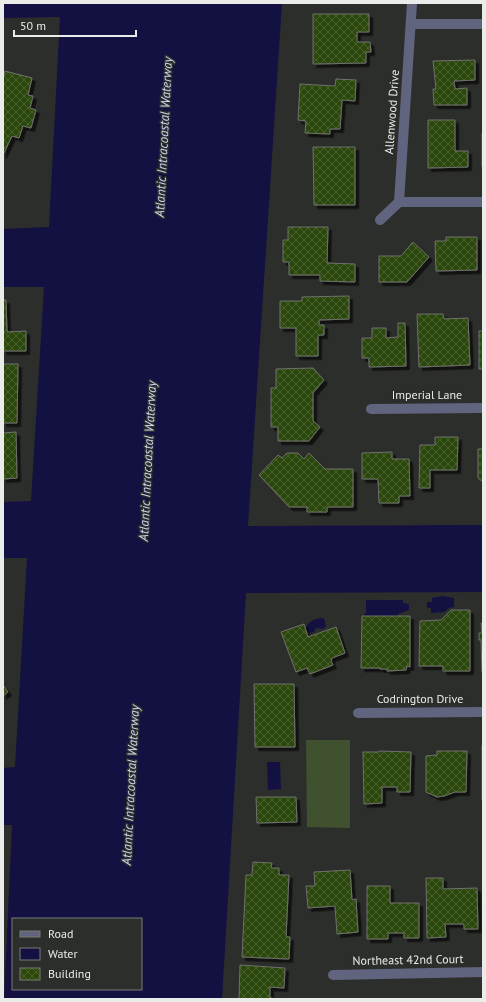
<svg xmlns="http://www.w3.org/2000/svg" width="486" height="1002" font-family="'PT Sans',sans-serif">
<defs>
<pattern id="building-cross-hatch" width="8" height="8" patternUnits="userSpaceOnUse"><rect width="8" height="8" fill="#2c4709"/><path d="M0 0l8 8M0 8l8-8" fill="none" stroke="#4b622d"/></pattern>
<filter id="shadow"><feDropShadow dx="3.5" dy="3.5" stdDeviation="0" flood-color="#0009"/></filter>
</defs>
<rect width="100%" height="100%" fill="#2c2e2b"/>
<polygon fill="#3f512e" points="306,740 350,740 350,828 307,827"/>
<g fill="#131042" fill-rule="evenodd">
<path d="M3 3H282L248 526 483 525V592L246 593 222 999H4L12 825H3V768L15 767 27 558H3V502L31 501 44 287H3V229L49 227 60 17 3 18ZM13 919H141V989H13Z"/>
<polygon points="443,596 454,598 454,607 449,608 444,612 431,613 431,608 427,608 427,602 432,602 432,598 436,597"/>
<polygon points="366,600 403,600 403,603 409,604 409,610 398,614 398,616 364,616 364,614 366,613"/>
<path d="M321 618 324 619 326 626 323 629 316 628 314 632 311 633 306 630C306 622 314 619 321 618Z"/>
<polygon points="267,762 280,762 281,789 268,790"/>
</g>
<g fill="url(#building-cross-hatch)" stroke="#6f716d" filter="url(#shadow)">
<polygon points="313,14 369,14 369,32 357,32 357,42 370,42 371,52 366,52 366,63 313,64"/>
<polygon points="475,60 475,80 454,81 455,89 467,88 467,105 434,105 433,89 436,89 433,61"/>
<polygon points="5,71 32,78 28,95 33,96 30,108 36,110 31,128 23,126 19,138 12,136 3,155 3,78"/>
<polygon points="336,79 356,80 355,101 342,100 340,129 330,129 330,134 305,133 306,121 298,120 300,84 335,86"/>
<polygon points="428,120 455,120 455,151 468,151 468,167 428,168"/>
<rect x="482" y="134" width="1" height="32"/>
<polygon points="313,147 355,147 355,205 314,205"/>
<polygon points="288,227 328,227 327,263 355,264 355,282 320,281 320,275 289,275 289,262 283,262 283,240 288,240"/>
<polygon points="446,237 477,237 477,270 436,271 435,241 446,241"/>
<polygon points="413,242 429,257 407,282 379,282 379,256 401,256"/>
<polygon points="349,296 349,319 319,320 319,325 324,325 324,335 318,335 318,356 296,356 296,328 280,328 280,301 302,301 302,297"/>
<polygon points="3,300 6,300 7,332 26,331 26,351 3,351"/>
<polygon points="417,314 443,314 444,319 468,318 470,365 419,367"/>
<polygon points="398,323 405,323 406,366 369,367 369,358 362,358 362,338 372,338 372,328 386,328 386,338 398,337"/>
<rect x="479" y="331" width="4" height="38"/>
<polygon points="3,364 18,364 17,423 3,423"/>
<polygon points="313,368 324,380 313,393 313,421 320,427 309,441 278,441 278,427 271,427 271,388 276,388 276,369"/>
<polygon points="16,432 17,478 3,479 3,433"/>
<polygon points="435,437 458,437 457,470 430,470 430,488 419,488 420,445 435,445"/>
<polygon points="478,449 483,449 483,482 478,478"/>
<polygon points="392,452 392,459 409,459 410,496 399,496 399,503 379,503 378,479 362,479 362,453"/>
<polygon points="287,453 298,453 304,459 309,453 325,469 353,469 353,507 327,507 327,512 307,512 307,507 289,507 259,475 278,455 282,458"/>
<polygon points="451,610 470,610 470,671 443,671 443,666 419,666 420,621 441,620"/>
<polygon points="362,616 410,616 410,667 407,666 406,670 387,671 387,669 380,669 380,668 361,668"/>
<polygon points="481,623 483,623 483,672 482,672 481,640 479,640 479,633 482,633"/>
<polygon points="304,624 308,637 336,627 345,653 332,658 331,661 333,665 310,674 307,668 296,672 281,632"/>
<polygon points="254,684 294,684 295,747 255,747"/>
<polygon points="3,685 8,692 3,696"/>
<rect x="482" y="746" width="1" height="53"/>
<polygon points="379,751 411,752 410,792 397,792 397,787 382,787 382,803 364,804 363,752 379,752"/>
<polygon points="437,751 467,751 466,792 455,792 444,796 437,797 426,792 426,756 437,755"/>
<polygon points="256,797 296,797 297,822 257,823"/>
<polygon points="253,862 272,863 271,868 279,868 279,875 289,875 286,937 290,937 289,959 242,957 246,875 252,875"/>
<polygon points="350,870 352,900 356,899 358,932 337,934 335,906 308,908 306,886 315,886 314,872"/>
<polygon points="426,878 443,878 443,889 477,888 478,929 464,929 464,924 445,924 446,937 427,938"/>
<polygon points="367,886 390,886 390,903 419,903 419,938 404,938 404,933 388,933 388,939 367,939"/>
<polygon points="240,965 285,968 284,988 270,987 270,998 276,999 239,999"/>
</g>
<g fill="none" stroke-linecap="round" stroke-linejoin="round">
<g stroke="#61647e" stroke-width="10">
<polyline points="411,24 483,24"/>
<polyline points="399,202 412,3"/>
<polyline points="380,220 399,202 483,202"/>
<polyline points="371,409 483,408"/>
<polyline points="358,713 483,712"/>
<polyline points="333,975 483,972"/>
</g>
</g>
<g text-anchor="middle" stroke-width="3" stroke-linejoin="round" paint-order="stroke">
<g font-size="12" fill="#eaece9" stroke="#2c2e2b">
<text transform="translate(392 112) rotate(-86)" y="4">Allenwood Drive</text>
<text x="427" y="399">Imperial Lane</text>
<text x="420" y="703">Codrington Drive</text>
<text transform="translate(408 960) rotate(-1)" y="4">Northeast 42nd Court</text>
</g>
<g font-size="13" font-style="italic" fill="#cfd5f7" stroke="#2c2e2b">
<text transform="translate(163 137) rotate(-87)" y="5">Atlantic Intracoastal Waterway</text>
<text transform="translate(147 461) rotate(-87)" y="5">Atlantic Intracoastal Waterway</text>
<text transform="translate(130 785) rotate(-87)" y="5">Atlantic Intracoastal Waterway</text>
</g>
</g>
<rect width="486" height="1002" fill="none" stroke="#eaece9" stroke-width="8"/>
<rect x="12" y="918" width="130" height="72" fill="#2c2e2b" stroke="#787a77"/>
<rect x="20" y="931" width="20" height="6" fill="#61647e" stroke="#787a77"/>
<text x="48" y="938" font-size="12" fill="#eaece9">Road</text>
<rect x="20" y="948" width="20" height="12" fill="#131042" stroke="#787a77"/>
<text x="48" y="958" font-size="12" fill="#eaece9">Water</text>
<rect x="20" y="968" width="20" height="12" fill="url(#building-cross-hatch)" stroke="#787a77"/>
<text x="48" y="978" font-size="12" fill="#eaece9">Building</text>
<path d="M14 30v6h122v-6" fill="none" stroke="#eaece9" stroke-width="2"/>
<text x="20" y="30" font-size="12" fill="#eaece9" stroke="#2c2e2b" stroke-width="3" paint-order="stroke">50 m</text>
</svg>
